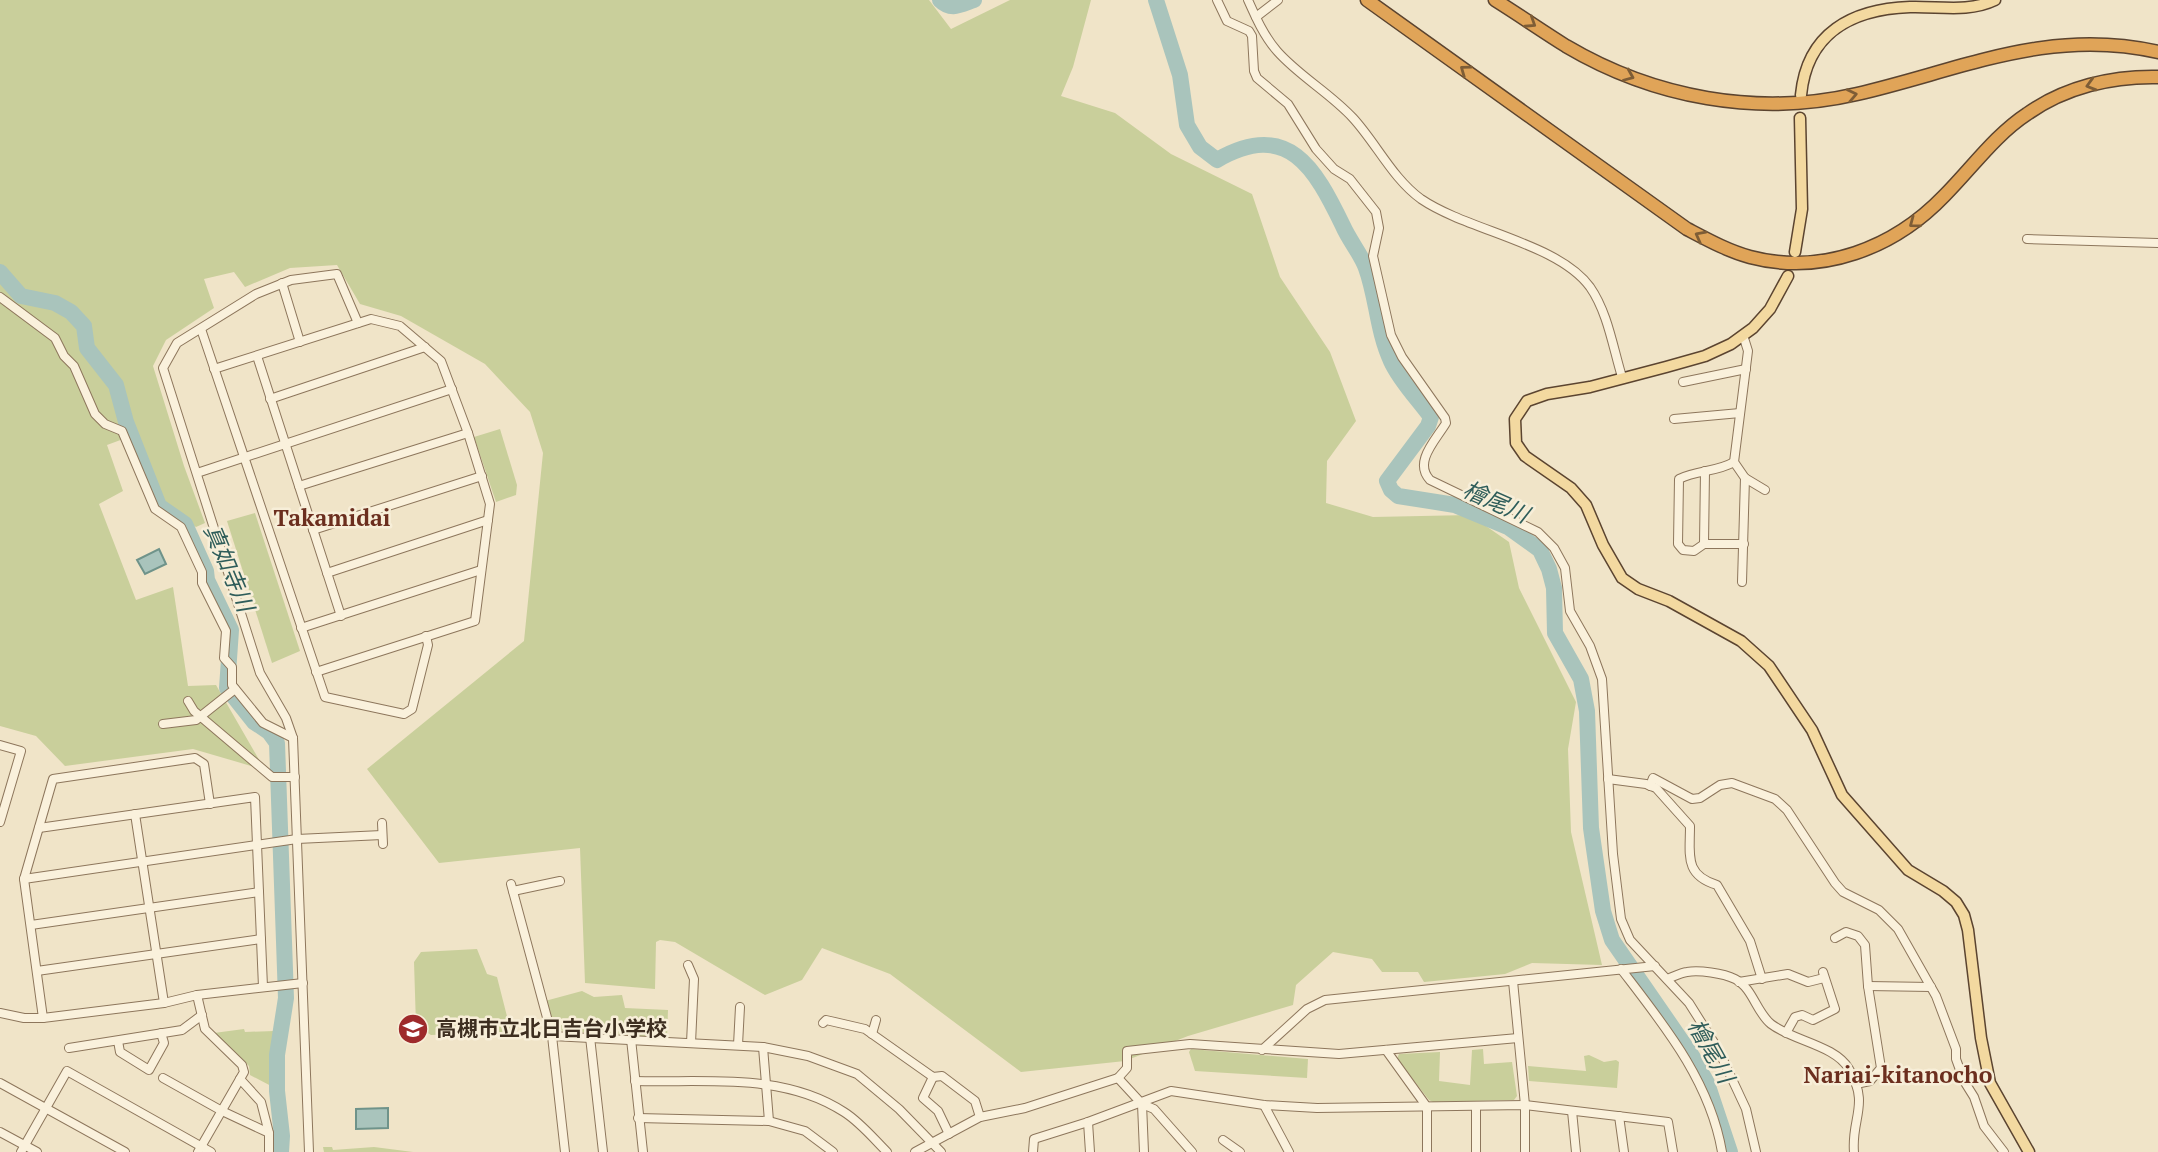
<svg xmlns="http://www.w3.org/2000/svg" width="2158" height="1152" font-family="'PT Serif','Noto Sans JP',serif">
<rect width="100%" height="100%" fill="#f0e4c8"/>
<g fill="#c9cf9b">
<polygon points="0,0 929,0 951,29 1010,0 1091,0 1073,67 1061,96 1115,113 1171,154 1252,194 1280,277 1330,352 1356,421 1327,461 1326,503 1373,517 1470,515 1509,542 1519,588 1576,702 1568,749 1571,832 1602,965 1532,963 1505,974 1424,982 1418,972 1382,972 1372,959 1333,952 1296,985 1293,1005 1188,1036 1125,1061 1021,1072 890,974 822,948 802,980 765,995 675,942 660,940 656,942 655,989 585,983 580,848 439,863 367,769 524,641 543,453 530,412 485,364 401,316 360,304 337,265 290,268 245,287 234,272 204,279 214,308 166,340 153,366 184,466 205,523 196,527 162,503 134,435 107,445 123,491 99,504 136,600 173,587 188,686 216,685 265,770 193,749 65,766 36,736 0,726"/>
<polygon points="500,429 517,485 516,495 496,502 474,437"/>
<polygon points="255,513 300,651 272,663 227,521"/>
<polygon points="477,949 487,974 497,977 511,1032 431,1035 416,1025 414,962 421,952"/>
<polygon points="582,991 594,997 622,995 625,1008 668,1010 667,1038 553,1030 545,1001"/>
<polygon points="244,1029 245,1032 274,1031 273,1087 250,1075 249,1066 214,1033"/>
<polygon points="1191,1049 1308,1059 1307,1078 1195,1071 1189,1052"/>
<polygon points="1483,1049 1484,1064 1512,1062 1517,1096 1514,1100 1433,1102 1429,1100 1397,1059 1399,1054 1440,1052 1439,1081 1470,1085 1472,1050"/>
<polygon points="1589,1055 1604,1062 1616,1060 1619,1062 1617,1088 1529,1081 1528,1066 1586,1071 1584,1056"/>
<polygon points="323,1147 332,1147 333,1150 374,1147 413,1152 324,1152"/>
</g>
<g fill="#a9c4bc" stroke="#6f938a" stroke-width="2">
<polygon points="159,549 166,564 145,574 137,560"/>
<polygon points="388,1108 388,1128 356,1129 356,1109"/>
</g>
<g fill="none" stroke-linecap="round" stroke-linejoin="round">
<g stroke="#a9c4bc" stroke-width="16">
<path d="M940 0C951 11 960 5 974 0"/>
<path d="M1156 0 1180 75 1187 125 1200 147 1217 160C1288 119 1315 168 1343 226 1349 240 1361 254 1366 268 1377 298 1377 331 1391 361 1400 381 1418 399 1431 417L1428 426 1387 481 1391 490 1398 496 1455 505 1508 527 1540 550 1549 569 1554 588 1555 633 1581 679 1587 711 1591 828 1603 911 1612 940 1692 1056 1707 1083 1730 1152"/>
<polyline points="0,272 21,296 55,303 71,312 84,326 87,348 116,385 126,422 159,506 185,524 206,571 207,580 231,630 227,688 254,722 269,732 277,743 286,998 277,1055 277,1091 282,1136 281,1152"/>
</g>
<g stroke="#8d765c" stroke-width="10">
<g id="minor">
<path d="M1217 0 1227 21 1249 31 1252 36 1254 71 1257 78 1288 104 1316 149 1334 169 1350 179 1376 212 1379 228 1373 256 1391 335 1402 357 1445 418 1446 423C1436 440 1413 462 1430 480L1538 532 1554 548 1565 568 1570 611 1590 646 1602 679 1613 854 1621 919 1630 940 1689 1003 1718 1049 1746 1109 1756 1152"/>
<path d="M1248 0C1256 18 1264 36 1277 51 1299 76 1330 93 1353 118 1376 143 1393 179 1421 199 1468 231 1558 243 1590 287 1608 313 1613 348 1622 377"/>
<polyline points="1256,17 1278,0"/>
<polyline points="2027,239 2158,243"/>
<polyline points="282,283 300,342"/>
<polyline points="0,297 55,338 64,356 74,366 95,414 105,424 122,431 155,509 181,527 202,572 202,583 226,631 224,658 232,667 232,685 263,723 293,738"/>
<polyline points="201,329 325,697 404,714 412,709 428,645 426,636"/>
<polyline points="1743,335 1748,351 1734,462 1745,478 1765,490"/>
<polyline points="257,356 341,616"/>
<polyline points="214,369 371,319 400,326 441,361 468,433 490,504 475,621 316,672"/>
<polyline points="1683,382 1746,369"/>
<polyline points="270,399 425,347"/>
<polyline points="1674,419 1740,413"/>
<path d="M1734 462C1717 472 1697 470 1679 479L1678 544 1683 550 1694 551 1704 544H1744"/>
<polyline points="197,473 452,389"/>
<polyline points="299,486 468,433"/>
<polyline points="313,530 482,476"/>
<polyline points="1704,544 1705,471"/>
<polyline points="327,573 488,520"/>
<polyline points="1742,582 1745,478"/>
<polyline points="301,628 481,570"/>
<polyline points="188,701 194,711 272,777 295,777"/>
<polyline points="163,724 196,720 235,689"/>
<polyline points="0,745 21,751 0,822"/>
<path d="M1608 779 1646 784 1656 788 1690 826C1690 855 1684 875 1717 885L1750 941 1762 979"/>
<polyline points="1650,786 1653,778 1692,799 1700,798 1720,785 1732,783 1775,799 1787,810 1835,883 1843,892 1879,910 1898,929 1936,996 1956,1049 1956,1059 1964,1081 1974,1097 1984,1126 2004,1152"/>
<polyline points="135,814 164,1003"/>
<polyline points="382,823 383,844"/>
<polyline points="39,828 255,797 263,987"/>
<polyline points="24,879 297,839 382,835"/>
<polyline points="511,884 552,1036 565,1152"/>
<polyline points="513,891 560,881"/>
<polyline points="31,925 259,892"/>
<polyline points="1835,938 1846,932 1858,936 1865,945 1868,986 1881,1068 1870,1081 1856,1084"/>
<polyline points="688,965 694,979 691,1043"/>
<path d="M1621 969C1664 1025 1710 1081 1722 1152"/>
<polyline points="37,971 261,939"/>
<path d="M1667 979C1673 977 1680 973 1687 972 1699 970 1723 973 1735 979 1753 988 1756 1012 1771 1024 1793 1041 1835 1045 1849 1069 1870 1105 1851 1118 1854 1152"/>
<polyline points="1513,981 1525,1105 1525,1152"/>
<polyline points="1739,982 1788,974 1808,982 1824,978"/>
<polyline points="1868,986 1931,987"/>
<polyline points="197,995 205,1029 242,1065 244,1072 198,1152"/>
<polyline points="0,1013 24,1018 43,1018 164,1003 197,995 303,983"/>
<polyline points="43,1018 24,879 53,779 195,758 204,764 210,804"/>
<polyline points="823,1023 826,1020 865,1029 933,1077 942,1076 975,1101 980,1117"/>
<polyline points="1786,1033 1795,1017 1802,1015 1813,1020 1835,1009 1823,972"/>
<polyline points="872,1034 876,1020"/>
<polyline points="552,1036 763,1047 808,1056 857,1074 899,1109 941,1152"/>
<polyline points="590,1037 603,1152"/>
<polyline points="631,1039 643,1152"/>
<polyline points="118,1041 120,1052 149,1070 164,1043 161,1033"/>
<polyline points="738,1045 740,1007"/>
<polyline points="763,1047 769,1121"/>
<polyline points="69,1048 182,1030 202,1015"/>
<polyline points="1262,1050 1307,1009 1325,1000 1655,966"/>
<polyline points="1386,1050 1427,1107 1427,1152"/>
<polyline points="933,1077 923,1098 938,1111 949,1134"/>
<polyline points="163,1078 222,1111 269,1133 269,1152"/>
<polyline points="1118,1078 1127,1068 1127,1051 1190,1044 1339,1054 1518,1038"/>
<polyline points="240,1079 261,1102 269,1133"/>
<path d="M635 1081C705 1083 783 1072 844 1112 860 1122 873 1138 887 1152"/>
<polyline points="0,1083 125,1152"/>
<polyline points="1142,1104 1144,1152"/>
<polyline points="1264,1105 1289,1152"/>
<polyline points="1476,1106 1476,1152"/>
<polyline points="1572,1111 1576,1152"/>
<polyline points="1619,1116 1624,1152"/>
<polyline points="638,1118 769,1121 805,1131 833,1152"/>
<polyline points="1088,1122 1090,1152"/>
<polyline points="0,1132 37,1152"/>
<polyline points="1223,1140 1240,1152"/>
<polyline points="21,1152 67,1071 211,1152"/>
<polyline points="309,1152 293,738 286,718 260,673 163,368 177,343 256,294 291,280 337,274 358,323"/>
<polyline points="915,1152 980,1117 1025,1108 1118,1078 1142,1104 1154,1109 1192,1152"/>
<polyline points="1033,1152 1034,1139 1088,1122 1171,1091 1264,1105 1317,1108 1525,1105 1668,1122 1673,1152"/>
</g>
</g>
<g stroke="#5b4430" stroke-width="13">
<g id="major">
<path d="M1801 95C1807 33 1852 9 1910 7 1939 6 1968 13 1995 0"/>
<polyline points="1795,252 1802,209 1800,118"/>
<polyline points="1788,276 1770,309 1753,328 1731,344 1705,356 1666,367 1590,387 1547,394 1527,401 1515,419 1516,443 1525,456 1571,488 1586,505 1603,545 1622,578 1638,589 1669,601 1741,641 1769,666 1812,730 1842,795 1908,870 1943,891 1956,902 1964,915 1968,930 1981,1038 1990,1083 2029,1152"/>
</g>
</g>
<g stroke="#5b4430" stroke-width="15">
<g id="highway">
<path d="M1367 0 1687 229C1708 240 1728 251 1750 257 1822 276 1894 248 1944 196 1971 169 1995 135 2027 114 2065 87 2112 76 2158 77"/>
<path d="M1495 0C1519 15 1542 31 1566 46 1654 98 1758 117 1857 94 1961 70 2048 27 2158 52"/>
</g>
</g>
<use href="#minor" stroke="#faf1dc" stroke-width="8"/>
<use href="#major" stroke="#f3d9a0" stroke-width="10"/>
<use href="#highway" stroke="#e0a458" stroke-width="12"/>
</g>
<defs><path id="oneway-chevron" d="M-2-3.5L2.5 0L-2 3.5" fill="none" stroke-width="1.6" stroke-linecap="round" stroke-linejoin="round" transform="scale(1.75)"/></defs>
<g stroke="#7e5d36">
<use href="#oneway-chevron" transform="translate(1531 23) rotate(33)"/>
<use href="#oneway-chevron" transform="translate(1465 70) rotate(-144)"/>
<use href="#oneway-chevron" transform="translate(1629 76) rotate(23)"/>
<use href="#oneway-chevron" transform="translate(2091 85) rotate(164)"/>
<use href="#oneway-chevron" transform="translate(1852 95) rotate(-12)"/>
<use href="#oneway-chevron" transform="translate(1914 223) rotate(143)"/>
<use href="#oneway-chevron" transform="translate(1700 236) rotate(-152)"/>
</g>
<defs>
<g id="school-disc" transform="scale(1.575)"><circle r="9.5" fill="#9e2a2b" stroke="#f7eed8"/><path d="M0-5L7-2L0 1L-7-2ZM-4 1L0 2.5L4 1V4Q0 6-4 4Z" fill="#fff"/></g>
</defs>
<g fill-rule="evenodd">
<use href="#school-disc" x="413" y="1029"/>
</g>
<g text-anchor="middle" stroke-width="5" stroke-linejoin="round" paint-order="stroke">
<g font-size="21" font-weight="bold" fill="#3d2e20" stroke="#f7eed8" text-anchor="start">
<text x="436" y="1036">高槻市立北日吉台小学校</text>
</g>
<g font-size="23" font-style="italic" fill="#2f5d5a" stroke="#f7eed8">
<text transform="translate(1496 502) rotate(24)" y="8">檜尾川</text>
<text transform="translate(229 568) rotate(67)" y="8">真如寺川</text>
<text transform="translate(1711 1051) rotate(61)" y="8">檜尾川</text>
</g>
<g font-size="23" font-weight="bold" fill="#6b2e1e" stroke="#f7eed8">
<text x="332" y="526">Takamidai</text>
<text x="1898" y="1083">Nariai-kitanocho</text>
</g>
</g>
</svg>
